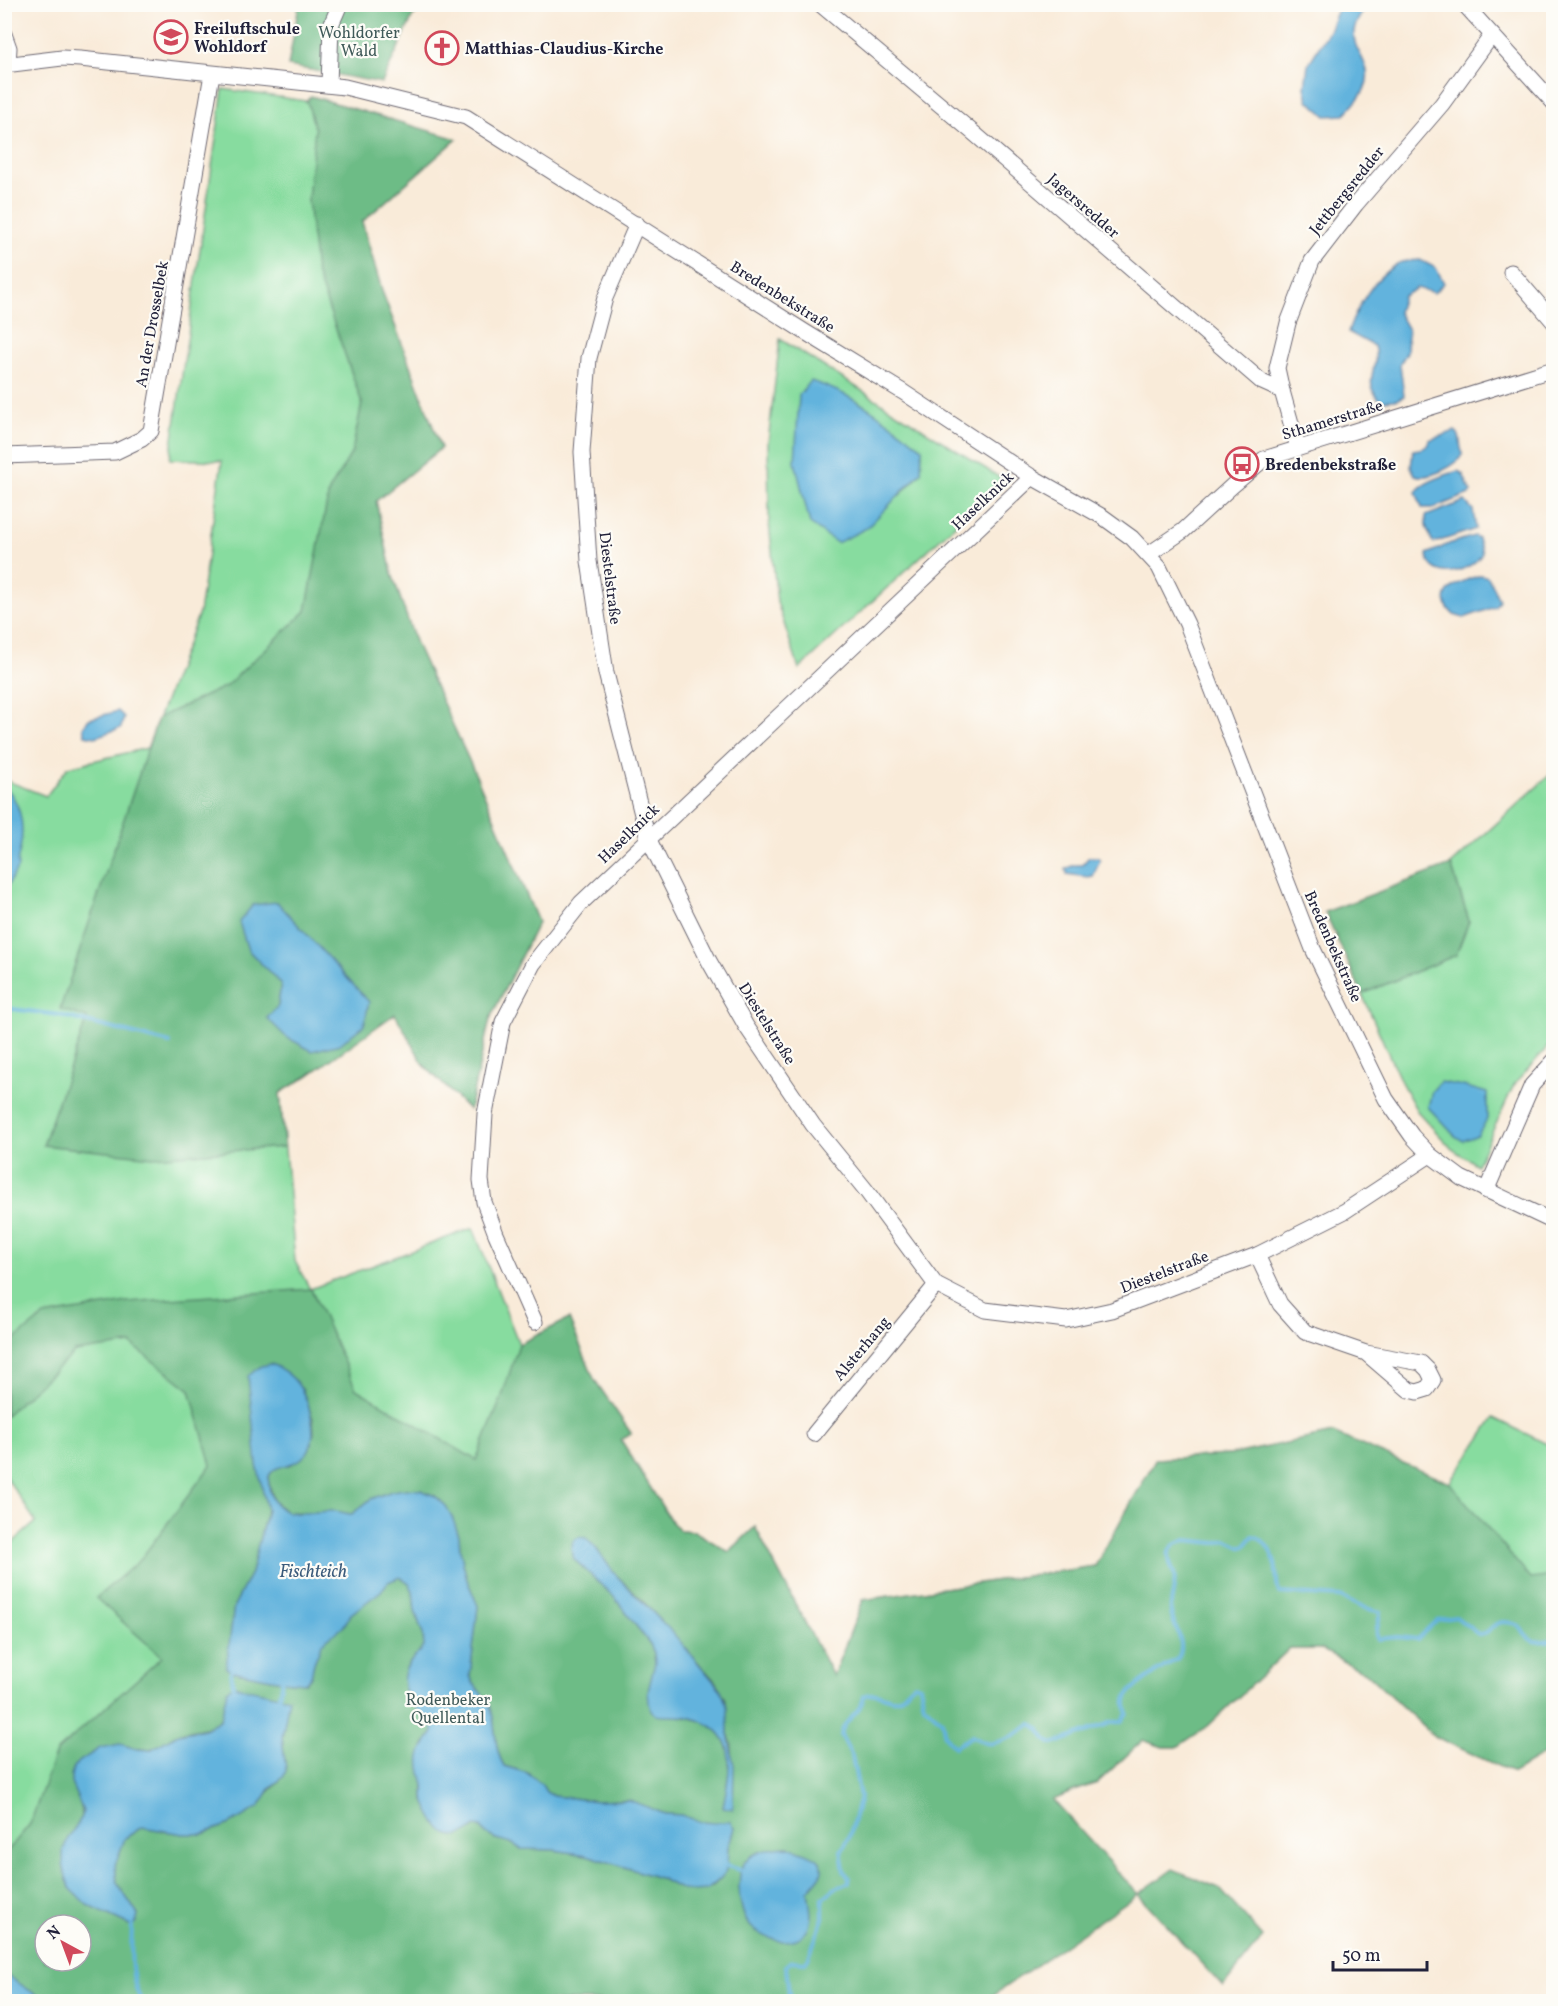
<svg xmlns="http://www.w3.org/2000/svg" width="1558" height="2006" font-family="Vollkorn,serif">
<rect width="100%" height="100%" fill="#fdfcf7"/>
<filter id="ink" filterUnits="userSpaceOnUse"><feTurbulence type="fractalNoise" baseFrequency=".0167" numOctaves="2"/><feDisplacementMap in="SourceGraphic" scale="12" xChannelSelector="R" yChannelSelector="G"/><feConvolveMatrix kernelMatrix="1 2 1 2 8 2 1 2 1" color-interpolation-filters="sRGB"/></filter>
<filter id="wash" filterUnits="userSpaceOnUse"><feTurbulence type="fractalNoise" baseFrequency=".008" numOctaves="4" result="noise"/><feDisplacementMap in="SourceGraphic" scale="24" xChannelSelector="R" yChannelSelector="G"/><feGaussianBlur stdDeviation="1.35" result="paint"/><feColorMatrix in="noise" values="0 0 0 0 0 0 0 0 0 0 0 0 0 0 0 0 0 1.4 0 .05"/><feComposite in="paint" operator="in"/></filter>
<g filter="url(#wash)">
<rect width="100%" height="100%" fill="#f9ebd9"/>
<g fill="#87dc9f" stroke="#547f6d" stroke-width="1.5" fill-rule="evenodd">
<path d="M223 89 306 101 311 96 457 139 362 222 382 291 441 448 376 501 392 574 416 644 478 780 538 922 490 1019 469 1110 424 1065 396 1014 286 883 221 923 255 1018 309 1075 280 1093 295 1261 310 1289 473 1228 519 1344 569 1319 594 1379 631 1433 621 1440 671 1521 679 1530 694 1531 729 1552 755 1527 833 1676 863 1600 1095 1566 1156 1459 1230 1455 1333 1433 1450 1483 1494 1418 1553 1447V1749L1513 1773 1434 1736 1366 1673 1321 1649H1289L1208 1726 1177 1747H1163L1143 1740 1097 1783 1076 1790 1053 1800 985 2001H55L5 1974 4 1550 36 1522 4 1474 5 780 46 796 68 767 147 748 199 613 222 461 170 459ZM45 1925H81V1961H45Z"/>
<path d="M780 339 1004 480 799 669 777 602 769 522 768 442ZM858 401 922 448 921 473 898 497Z"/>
<polygon points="1553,772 1553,1041 1514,1085 1477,1165 1452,1149 1417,1111 1401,1082 1362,994 1456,955 1469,921 1451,865"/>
</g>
<g fill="#6dbc86" stroke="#486f60" stroke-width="1.5" fill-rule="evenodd">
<polygon points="299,5 425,5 413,16 382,83 288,66"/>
<path d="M311 96 457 139 362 222 382 291 441 448 376 501 392 574 416 644 478 780 538 922 490 1019 469 1110 424 1065 395 1014 309 1075 280 1093 284 1147 153 1157 43 1145 87 1018 60 1009 158 718 226 686 306 611 329 491 352 452 362 403 316 272 308 200 315 129 307 101ZM253 905 312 1051 278 1006 281 983 248 950Z"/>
<polygon points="1451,865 1469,921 1456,955 1362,994 1325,912"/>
<path d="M311 1289 356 1389 476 1460 501 1399 519 1344 569 1319 594 1379 631 1433 621 1440 671 1521 679 1530 694 1531 729 1552 755 1527 833 1676 863 1600 1095 1566 1156 1459 1230 1455 1333 1433 1450 1483 1531 1579 1553 1576V1749L1513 1773 1434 1736 1366 1673 1321 1649H1289L1208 1726 1177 1747H1163L1143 1740 1097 1783 1076 1790 1053 1800 1138 1894 1173 1869 1219 1888 1263 1937 1223 1987 1138 1894 985 2001H55L35 1994 5 1974V1854L30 1824 56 1752 162 1657 96 1598 140 1560 211 1465 190 1390 131 1344 75 1352 5 1416V1347L44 1316 127 1302ZM271 1364 302 1389 313 1419 314 1434 292 1464 277 1467 270 1474 268 1480 274 1501 287 1512 352 1514 371 1499 421 1490 435 1496 446 1506 459 1536 460 1550 467 1580 478 1606 470 1675C473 1689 486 1694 490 1706 497 1726 493 1748 504 1766L528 1773 542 1785 546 1792 553 1796 597 1801 629 1800 665 1814 681 1815 701 1822 715 1823 722 1822 734 1828C732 1835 730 1841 728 1847 724 1869 730 1870 712 1887L683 1890 662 1879 587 1855 554 1850 521 1849 511 1843 494 1838 486 1834 481 1827 475 1826 472 1829 431 1815 424 1801 423 1747 433 1732V1728C419 1711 394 1689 408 1665 412 1659 419 1653 424 1647L423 1634 415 1611 413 1591 409 1583 400 1577 388 1582 380 1591 351 1614 343 1627 321 1643 314 1663 311 1676 306 1683 282 1681 231 1671V1634L234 1606 251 1573 267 1510ZM595 1547 614 1573 642 1600 715 1681 726 1699 728 1733 732 1745V1809C731 1802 727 1793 727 1786 727 1780 730 1774 730 1768 730 1732 710 1719 677 1716L655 1663 654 1653 650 1644 615 1598 574 1559ZM288 1698 282 1738 286 1770 279 1782 266 1795 230 1824 202 1834H183L142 1827 125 1838 115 1865 117 1883 138 1915 132 1926 87 1905 68 1838 82 1817 81 1804 113 1746C125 1742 137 1751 149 1749 160 1748 168 1738 178 1734 193 1728 215 1732 223 1714ZM790 1847 802 1853 812 1885 808 1891 809 1898 757 1932C737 1912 743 1890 743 1864L757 1853ZM45 1925H81V1961H45Z"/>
</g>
<g fill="#62b3dd" stroke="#426a8c" stroke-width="1.5">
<path d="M1340 5H1366C1363 13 1355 22 1354 31 1353 44 1359 51 1364 62 1375 84 1358 100 1344 115L1326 116 1308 100 1305 87 1308 65 1329 31Z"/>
<path d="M1420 260 1436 268 1444 283 1434 293 1417 288 1403 296 1398 312 1408 330 1407 352 1400 364 1404 396 1396 400 1381 401C1360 381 1381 368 1374 346L1348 332C1357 307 1373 278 1397 264 1403 260 1413 261 1420 260Z"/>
<path d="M811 381C854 394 887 420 922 448L921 472 867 528 837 543 810 524 795 462 799 395Z"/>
<path d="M1455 431C1463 436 1458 447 1463 453 1458 466 1428 480 1415 475L1411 467 1413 450C1421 449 1428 449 1429 440Z"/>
<path d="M1458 471 1463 474 1471 492 1469 494 1434 508H1422L1416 492C1421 483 1447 474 1458 471Z"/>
<polygon points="1465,501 1473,510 1476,529 1434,543 1432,541 1426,526 1426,516"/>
<path d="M1474 536 1478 538 1482 553C1473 572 1430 584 1427 554L1451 543Z"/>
<path d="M1481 575 1488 577 1499 600 1495 607 1464 618 1454 615C1430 592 1461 581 1481 575Z"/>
<polygon points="118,711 124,717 121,728 95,737 85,735 83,727 89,719"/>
<path d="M5 786C20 803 25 825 20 849 19 856 16 860 18 867L5 891Z"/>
<polygon points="1089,857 1098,857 1100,860 1093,876 1087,877 1067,874 1066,869 1074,865 1082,865"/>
<polygon points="277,902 369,1002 364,1025 340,1044 312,1051 286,1037 267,1018 278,1006 281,984 248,950 239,922 253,905"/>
<polygon points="1440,1082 1463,1086 1487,1093 1487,1119 1478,1135 1463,1141 1455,1136 1428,1107 1432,1091"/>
<path d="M271 1364C290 1372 300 1383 307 1402 315 1425 319 1456 290 1464 283 1467 274 1467 270 1474 267 1478 269 1487 270 1492 279 1524 310 1510 334 1511 340 1511 346 1514 352 1514L371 1499 392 1491 406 1489 421 1490 435 1496 446 1506 452 1517 459 1536 460 1550 467 1580 478 1606 470 1675C473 1689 486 1694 490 1706 497 1726 493 1748 504 1766L527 1773 542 1785 546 1792 553 1796 597 1801 629 1800 665 1814 681 1815 701 1822 715 1823 730 1821 734 1828 728 1847 727 1866 725 1873 720 1879 707 1890 692 1891 682 1890 662 1879 587 1855 554 1850 521 1849 511 1843 494 1838 486 1834 481 1827 475 1826C449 1849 436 1828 425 1803 423 1798 425 1790 424 1785 422 1775 418 1766 420 1757 421 1747 429 1740 433 1732V1728C418 1710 393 1690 408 1665 412 1659 419 1653 424 1647L423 1634 415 1611 413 1591 409 1583 400 1577 388 1582 381 1591 351 1614 343 1627 322 1643 314 1663 311 1676 305 1683 282 1681 231 1671 226 1668 234 1606 251 1573 267 1510 257 1465 248 1376 261 1366Z"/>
<path d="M579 1537 586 1538 595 1547 614 1573 672 1632 721 1690 728 1709V1733L734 1766 733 1809 723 1807C731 1765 740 1729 688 1717 678 1715 666 1717 656 1715L651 1710 649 1703 648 1691 655 1663 654 1653 650 1644 615 1598 574 1559 571 1549 573 1541Z"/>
<polygon points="233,1686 289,1698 282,1738 286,1770 284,1776 270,1789 259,1807 230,1824 202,1834 183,1834 142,1827 125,1838 115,1865 117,1883 138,1915 136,1922 132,1926 87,1905 70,1888 66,1877 63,1864 63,1850 68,1838 82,1817 83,1811 71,1783 71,1775 74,1767 80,1761 100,1748 120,1744 137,1749 150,1750 178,1734 205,1729 221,1719 227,1690"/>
<path d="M790 1847C802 1853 830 1856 820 1876 817 1881 812 1886 808 1891 809 1903 814 1917 808 1928 797 1951 760 1940 748 1923 742 1914 739 1898 739 1887 740 1881 739 1874 741 1869 747 1851 774 1847 790 1847Z"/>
<polygon points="5,1974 35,1994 55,2001 5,2001"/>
</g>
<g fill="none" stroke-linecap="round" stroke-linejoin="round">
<g stroke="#62b3dd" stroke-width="4">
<polyline points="4,1006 12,1009 59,1015 170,1043"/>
<polyline points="231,1671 233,1686"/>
<polyline points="279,1695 282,1681"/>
<polyline points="727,1866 741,1870"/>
<path d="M132 1926C131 1951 129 1979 142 2002"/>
<path d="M791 2002 789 1995 786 1966 791 1961 805 1962 808 1959 823 1918V1898L834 1889 849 1882V1878L844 1871 841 1851 849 1838 860 1797 852 1756 841 1735C843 1719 861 1714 864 1696 879 1689 887 1701 896 1699 904 1698 908 1687 915 1684L920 1686 924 1705 942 1721 945 1736 954 1747 972 1736C977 1738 981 1742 985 1743 1000 1746 1020 1732 1031 1724 1043 1727 1043 1742 1053 1744L1113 1722H1121L1127 1714C1127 1710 1125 1704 1126 1700 1128 1687 1167 1666 1178 1658 1187 1643 1174 1628 1171 1613 1169 1600 1177 1587 1174 1574 1171 1566 1168 1561 1169 1552L1174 1545 1186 1540 1215 1543 1226 1540 1241 1547 1245 1546 1253 1536C1264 1537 1273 1554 1275 1564 1277 1574 1276 1583 1279 1593L1340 1597 1359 1606 1380 1612C1380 1622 1374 1628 1378 1639L1398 1637 1417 1639 1437 1620 1456 1617 1478 1634C1490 1635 1492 1623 1503 1622 1524 1622 1523 1637 1534 1641 1540 1643 1548 1640 1554 1640"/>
</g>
</g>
</g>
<g filter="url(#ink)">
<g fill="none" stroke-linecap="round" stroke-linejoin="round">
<g stroke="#6d6872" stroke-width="17">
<g id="minor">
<polyline points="820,4 976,135 1262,382 1282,391 1298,448"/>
<polyline points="1464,4 1554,103"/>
<polyline points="4,34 9,48 8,64"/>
<polyline points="4,65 62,58 80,59 345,87 466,117 805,332 903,392 1032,477 1103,517 1132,538 1159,567 1187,624 1313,949 1386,1099 1412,1136 1430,1155 1461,1178 1554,1222"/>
<polyline points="329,85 331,25 340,4"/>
<polyline points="637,224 605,298 589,358 582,452 589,561 606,673 648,838 709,961 746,1026 813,1125 865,1189 936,1285 985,1310 1066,1320 1112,1310 1257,1255 1345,1211 1430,1155"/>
<polyline points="1511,272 1554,322"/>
<polyline points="1282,391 1277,368 1288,323 1312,261 1356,204 1442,104 1492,35"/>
<polyline points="4,456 115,452 142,439 151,431 212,74"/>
<polyline points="1149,554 1183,531 1232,486 1264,459 1554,369"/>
<polyline points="1486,1191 1532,1085 1554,1061"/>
<polyline points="1257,1255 1280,1304 1305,1332 1366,1353 1409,1390 1417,1392 1427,1389 1433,1380 1428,1370 1421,1363 1366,1353"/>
<polyline points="535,1322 496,1234 484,1202 481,1180 485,1114 503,1022 533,964 581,903 1032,477"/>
<polyline points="814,1434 936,1285"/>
</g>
</g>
<use href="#minor" stroke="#fff" stroke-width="15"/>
</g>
</g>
<defs>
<g id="school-ring" transform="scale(1.725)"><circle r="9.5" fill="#fdfcf7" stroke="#d1495b" stroke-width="1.5"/><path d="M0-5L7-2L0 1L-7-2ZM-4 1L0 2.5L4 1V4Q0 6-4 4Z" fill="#d1495b"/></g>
<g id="church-ring" transform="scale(1.725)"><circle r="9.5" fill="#fdfcf7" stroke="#d1495b" stroke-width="1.5"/><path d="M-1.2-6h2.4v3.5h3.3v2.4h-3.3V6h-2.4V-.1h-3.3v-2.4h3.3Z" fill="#d1495b"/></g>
<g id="bus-ring" transform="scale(1.725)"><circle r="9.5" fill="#fdfcf7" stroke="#d1495b" stroke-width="1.5"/><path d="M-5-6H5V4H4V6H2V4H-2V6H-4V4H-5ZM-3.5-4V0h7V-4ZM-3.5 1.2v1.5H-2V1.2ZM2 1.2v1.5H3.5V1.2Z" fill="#d1495b"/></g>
</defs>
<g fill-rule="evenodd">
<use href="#school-ring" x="171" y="37"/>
<use href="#church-ring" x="442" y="48"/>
<use href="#bus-ring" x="1242" y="464"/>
</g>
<g text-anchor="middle" stroke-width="4.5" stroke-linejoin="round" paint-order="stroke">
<g font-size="16" font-weight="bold" fill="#22223b" stroke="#fdfcf7" text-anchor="start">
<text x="194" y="34">Freiluftschule<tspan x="194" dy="18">Wohldorf</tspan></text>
<text x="465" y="54">Matthias-Claudius-Kirche</text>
<text x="1265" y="470">Bredenbekstraße</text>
</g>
<g font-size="16" fill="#405a59" stroke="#fdfcf7">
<text x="359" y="38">Wohldorfer<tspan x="359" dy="18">Wald</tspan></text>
<text x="448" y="1705">Rodenbeker<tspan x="448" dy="18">Quellental</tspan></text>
</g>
<g font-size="16" fill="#22223b" stroke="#fdfcf7">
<text transform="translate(1346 190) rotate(-51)" y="6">Jettbergsredder</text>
<text transform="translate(1084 205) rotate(41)" y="6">Jagersredder</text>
<text transform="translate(783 296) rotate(32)" y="6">Bredenbekstraße</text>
<text transform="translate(151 324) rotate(-80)" y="6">An der Drosselbek</text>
<text transform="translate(1332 419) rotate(-17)" y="6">Sthamerstraße</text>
<text transform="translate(982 500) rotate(-43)" y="6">Haselknick</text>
<text transform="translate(611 578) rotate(83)" y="6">Diestelstraße</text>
<text transform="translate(628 833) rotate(-44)" y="6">Haselknick</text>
<text transform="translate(1334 946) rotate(66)" y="6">Bredenbekstraße</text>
<text transform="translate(768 1023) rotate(58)" y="6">Diestelstraße</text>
<text transform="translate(1164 1271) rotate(-21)" y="6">Diestelstraße</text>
<text transform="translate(861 1348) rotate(-50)" y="6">Alsterhang</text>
</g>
<g font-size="18" font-style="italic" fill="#3c5c7c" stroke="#fdfcf7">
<text x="313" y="1577">Fischteich</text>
</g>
</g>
<rect width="1558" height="2006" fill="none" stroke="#fdfcf7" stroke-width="24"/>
<g transform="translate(63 1943) rotate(319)"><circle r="28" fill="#fdfcf7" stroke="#a5a5ac" stroke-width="1.5"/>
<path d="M0-4.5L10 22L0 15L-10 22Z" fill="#d1495b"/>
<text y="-9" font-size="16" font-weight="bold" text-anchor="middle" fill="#22223b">N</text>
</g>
<path d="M1333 1961v9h94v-9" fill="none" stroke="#22223b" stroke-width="3"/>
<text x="1342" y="1961" font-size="18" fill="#22223b" stroke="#fdfcf7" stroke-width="4.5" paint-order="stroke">50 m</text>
</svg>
